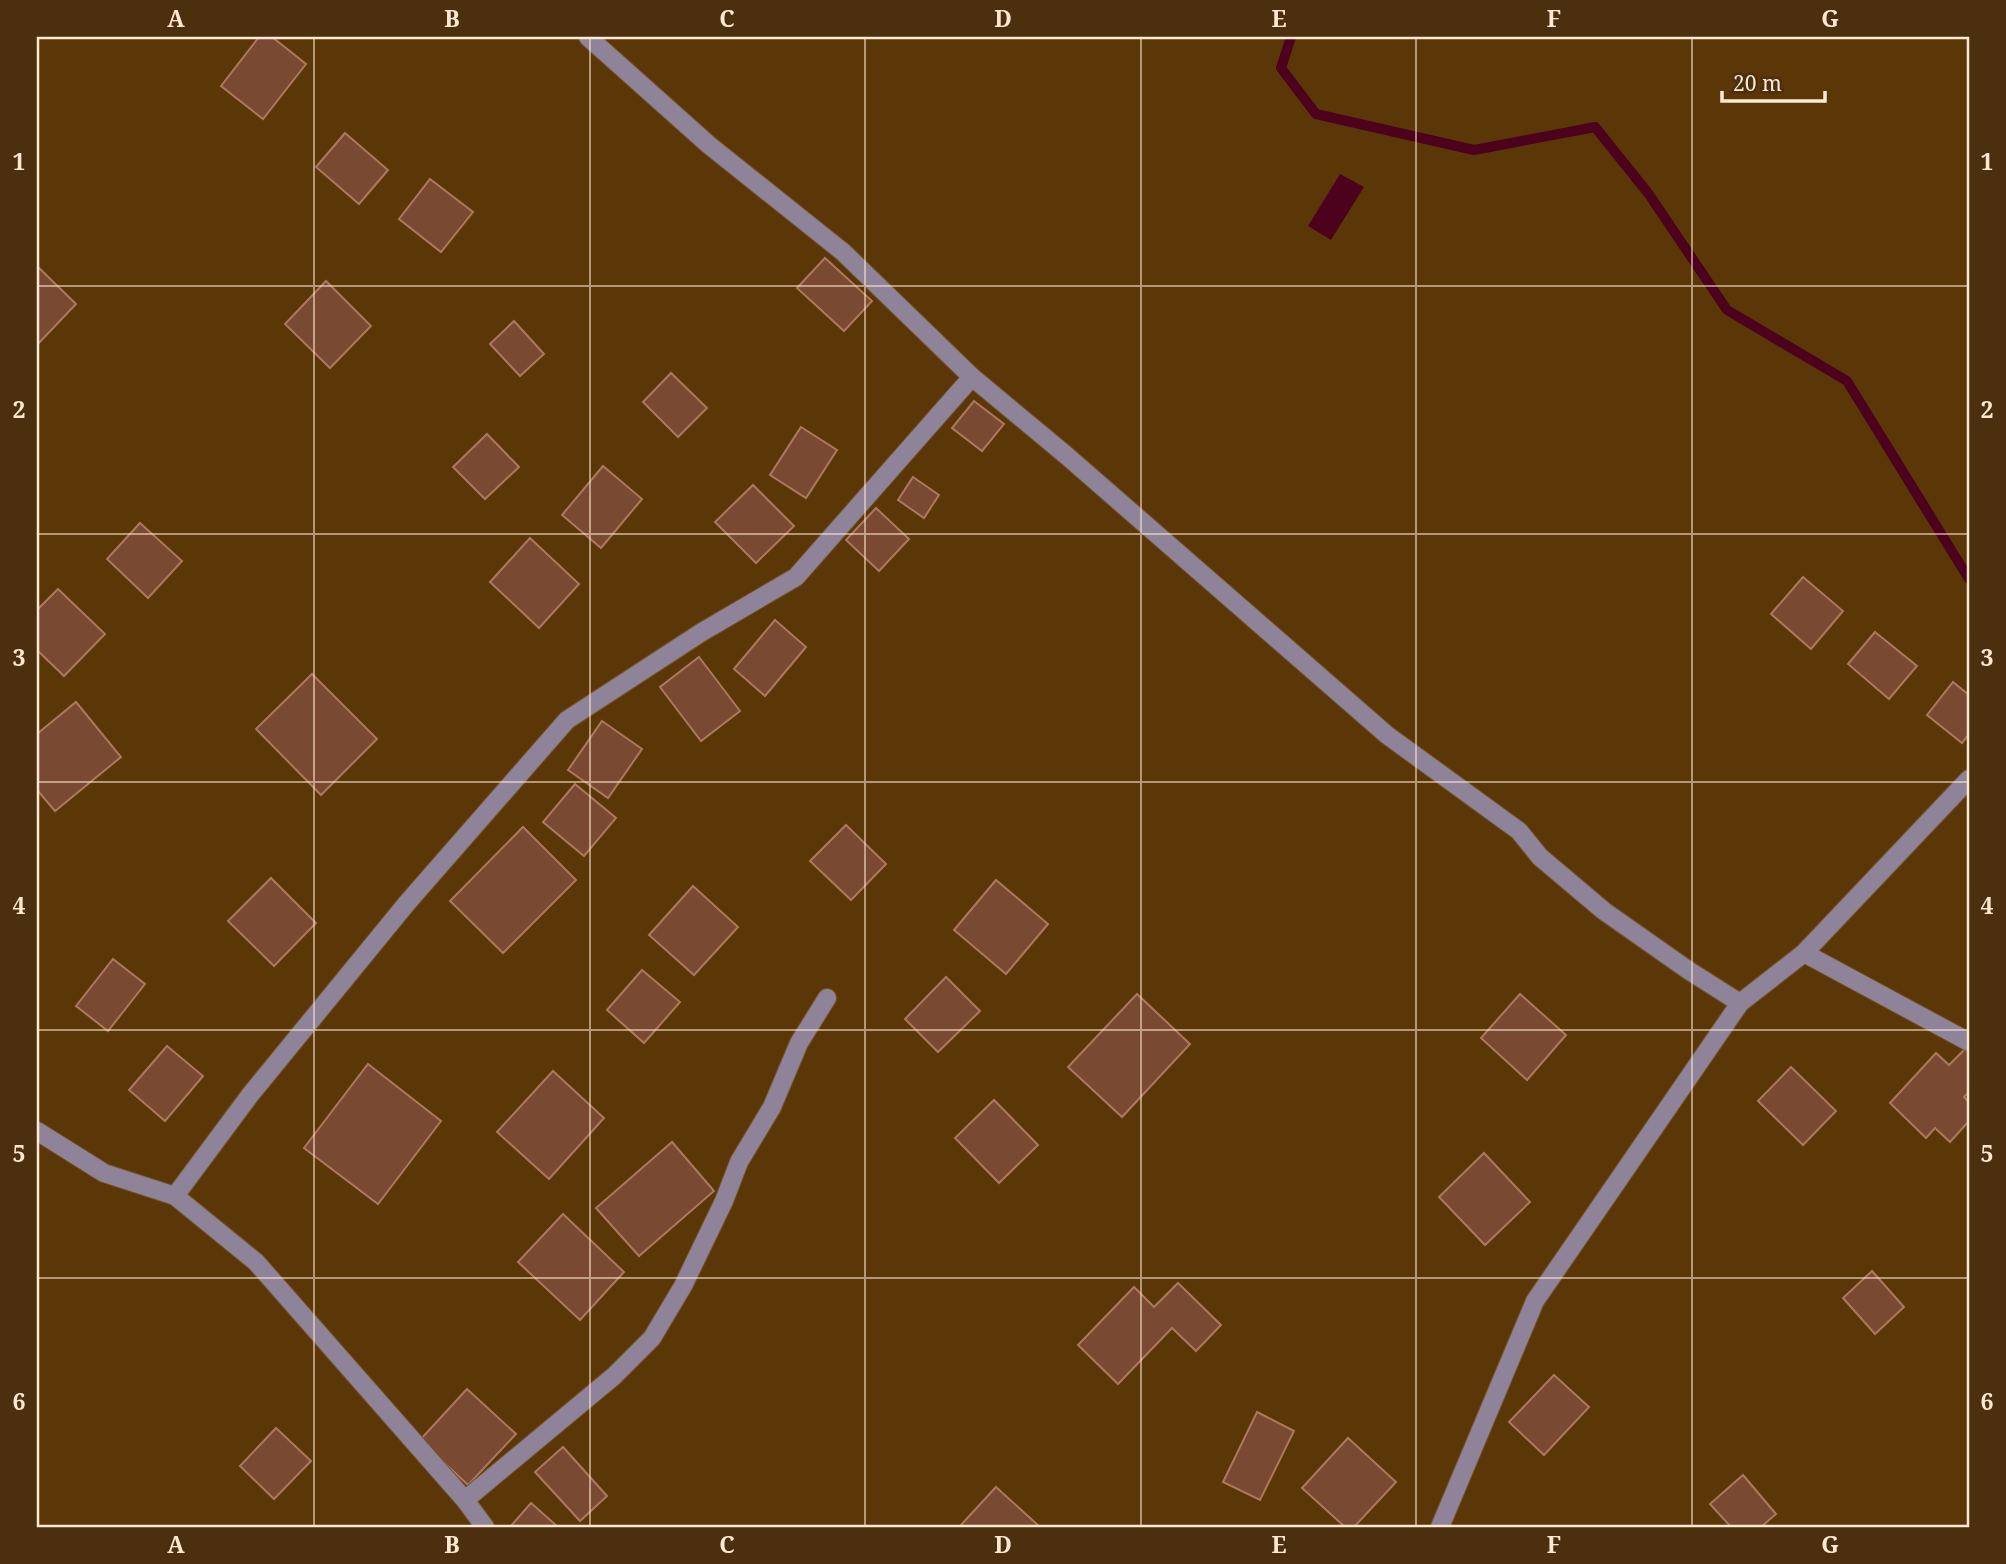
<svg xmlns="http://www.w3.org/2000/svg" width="2006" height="1564" font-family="'Noto Serif',serif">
<rect width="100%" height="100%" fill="#5b3708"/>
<polygon fill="#4c021d" points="1340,174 1364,187 1331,240 1308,226"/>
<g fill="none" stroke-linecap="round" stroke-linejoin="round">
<polyline stroke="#4c021d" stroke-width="10" points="1291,37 1281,68 1316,114 1474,150 1595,127 1648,193 1727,310 1847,381 1969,579"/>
</g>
<g fill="#7a4931" stroke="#ac785e" stroke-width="2">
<polygon points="259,37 272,37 306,64 263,119 221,86"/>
<polygon points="345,133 388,170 359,204 316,167"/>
<polygon points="430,179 473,212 441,252 399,219"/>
<polygon points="825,258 872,301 844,331 797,288"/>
<polygon points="37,266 76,304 37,345"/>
<polygon points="326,281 371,326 330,368 285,324"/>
<polygon points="514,321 544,354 520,376 490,344"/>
<polygon points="671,373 707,408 678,437 643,402"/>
<polygon points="974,401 1004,424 982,451 952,428"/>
<polygon points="801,427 837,450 806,498 770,475"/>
<polygon points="487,434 519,467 485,499 453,467"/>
<polygon points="603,466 642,499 601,548 562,515"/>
<polygon points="913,477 939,495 924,518 898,500"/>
<polygon points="753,485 794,526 756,563 715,522"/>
<polygon points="876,508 909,539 879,571 846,540"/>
<polygon points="140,523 182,561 148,598 107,559"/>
<polygon points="530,538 579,584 539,628 490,582"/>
<polygon points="1803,577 1843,611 1811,649 1771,614"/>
<polygon points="58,589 105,634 64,676 37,650 37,610"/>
<polygon points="775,620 806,647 765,696 734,669"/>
<polygon points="1875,632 1917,666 1889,699 1848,664"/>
<polygon points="699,657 740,711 701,741 660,687"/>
<polygon points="312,674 377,739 321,795 256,729"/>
<polygon points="1953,682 1969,695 1969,734 1962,743 1927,715"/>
<polygon points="76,702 121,757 55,811 37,790 37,734"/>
<polygon points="602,721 642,749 608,798 568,770"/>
<polygon points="575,784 616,818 584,856 543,822"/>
<polygon points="846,825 886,864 851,900 810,861"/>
<polygon points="523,827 576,880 503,953 450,901"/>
<polygon points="271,878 316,923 274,966 228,921"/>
<polygon points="996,880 1048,924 1006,974 954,930"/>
<polygon points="693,886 738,927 694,975 649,935"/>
<polygon points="113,959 145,984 108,1031 76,1006"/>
<polygon points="642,970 680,1002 644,1043 607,1010"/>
<polygon points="946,977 980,1011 938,1052 905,1019"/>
<polygon points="1137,994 1190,1044 1122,1117 1068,1067"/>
<polygon points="1520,994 1566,1035 1527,1080 1481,1038"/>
<polygon points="167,1046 203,1076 165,1121 129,1090"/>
<polygon points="1965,1049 1969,1053 1969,1092 1964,1097 1969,1102 1969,1121 1950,1142 1935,1128 1926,1138 1890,1103 1936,1053 1949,1065"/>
<polygon points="368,1064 441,1121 378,1204 304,1148"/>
<polygon points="1791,1067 1836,1111 1803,1145 1758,1101"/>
<polygon points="553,1071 604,1118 549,1179 497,1132"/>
<polygon points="994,1100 1038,1145 999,1183 955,1138"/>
<polygon points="672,1142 714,1191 639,1256 596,1208"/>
<polygon points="1484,1153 1530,1202 1485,1245 1439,1197"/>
<polygon points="563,1214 624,1272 580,1320 518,1262"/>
<polygon points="1872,1271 1904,1307 1875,1334 1843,1298"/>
<polygon points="1178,1283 1221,1325 1196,1351 1172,1328 1118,1384 1078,1345 1134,1287 1154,1307"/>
<polygon points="1554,1375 1589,1407 1544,1455 1509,1422"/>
<polygon points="467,1389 516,1434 468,1485 420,1440"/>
<polygon points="1257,1412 1294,1431 1260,1500 1223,1482"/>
<polygon points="276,1428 311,1461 274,1499 240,1466"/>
<polygon points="1348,1438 1396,1482 1354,1527 1345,1527 1302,1488"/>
<polygon points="563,1447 607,1496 580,1521 535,1472"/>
<polygon points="1743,1475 1776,1514 1761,1527 1731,1527 1710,1504"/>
<polygon points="996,1487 1040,1527 960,1526"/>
<polygon points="531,1503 558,1527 510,1527"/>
</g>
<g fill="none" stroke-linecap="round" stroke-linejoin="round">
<g stroke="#755328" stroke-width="20">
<g id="minor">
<polyline points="972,377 1067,456 1387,735 1519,831 1540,857 1604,911 1688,970 1740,1003 1804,953 1969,1042"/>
<polyline points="1804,953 1969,779"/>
<polyline points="37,1131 104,1173 175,1196 256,1262 465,1500 485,1527"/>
<polyline points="175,1196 250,1095 407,903 567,720 702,632 796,577 972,377 843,252 709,145 588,37"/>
<polyline points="465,1500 614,1376 652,1338 683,1286 724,1201 739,1162 772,1107 799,1043 827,998"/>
<polyline points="1440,1527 1535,1301 1740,1003"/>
</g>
</g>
<use href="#minor" stroke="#8e8399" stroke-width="18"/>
</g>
<path fill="none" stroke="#ffe9d2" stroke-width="2" stroke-opacity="0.55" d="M314 37V1527M590 37V1527M865 37V1527M1141 37V1527M1416 37V1527M1692 37V1527M37 286H1969M37 534H1969M37 782H1969M37 1030H1969M37 1278H1969"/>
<rect width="2006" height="1564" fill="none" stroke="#4b2f0e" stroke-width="77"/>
<path d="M1722 91v10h103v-10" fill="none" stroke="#ffe9d2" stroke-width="3.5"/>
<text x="1733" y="91" font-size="21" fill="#ffe9d2" stroke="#4b2f0e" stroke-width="5" paint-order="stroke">20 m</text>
<rect x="38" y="38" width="1930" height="1488" fill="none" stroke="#ffe9d2" stroke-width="2.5"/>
<g font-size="23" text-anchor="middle" font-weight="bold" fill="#ffe9d2">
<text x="176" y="27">A</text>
<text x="452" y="27">B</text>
<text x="727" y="27">C</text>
<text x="1003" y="27">D</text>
<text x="1279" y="27">E</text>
<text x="1554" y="27">F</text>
<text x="1830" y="27">G</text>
<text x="19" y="170">1</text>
<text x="1987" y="170">1</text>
<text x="19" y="418">2</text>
<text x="1987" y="418">2</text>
<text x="19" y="666">3</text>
<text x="1987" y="666">3</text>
<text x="19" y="914">4</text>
<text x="1987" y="914">4</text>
<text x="19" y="1162">5</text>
<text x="1987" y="1162">5</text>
<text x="19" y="1410">6</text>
<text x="1987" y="1410">6</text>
<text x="176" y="1553">A</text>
<text x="452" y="1553">B</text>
<text x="727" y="1553">C</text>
<text x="1003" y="1553">D</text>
<text x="1279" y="1553">E</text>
<text x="1554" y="1553">F</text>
<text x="1830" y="1553">G</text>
</g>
</svg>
